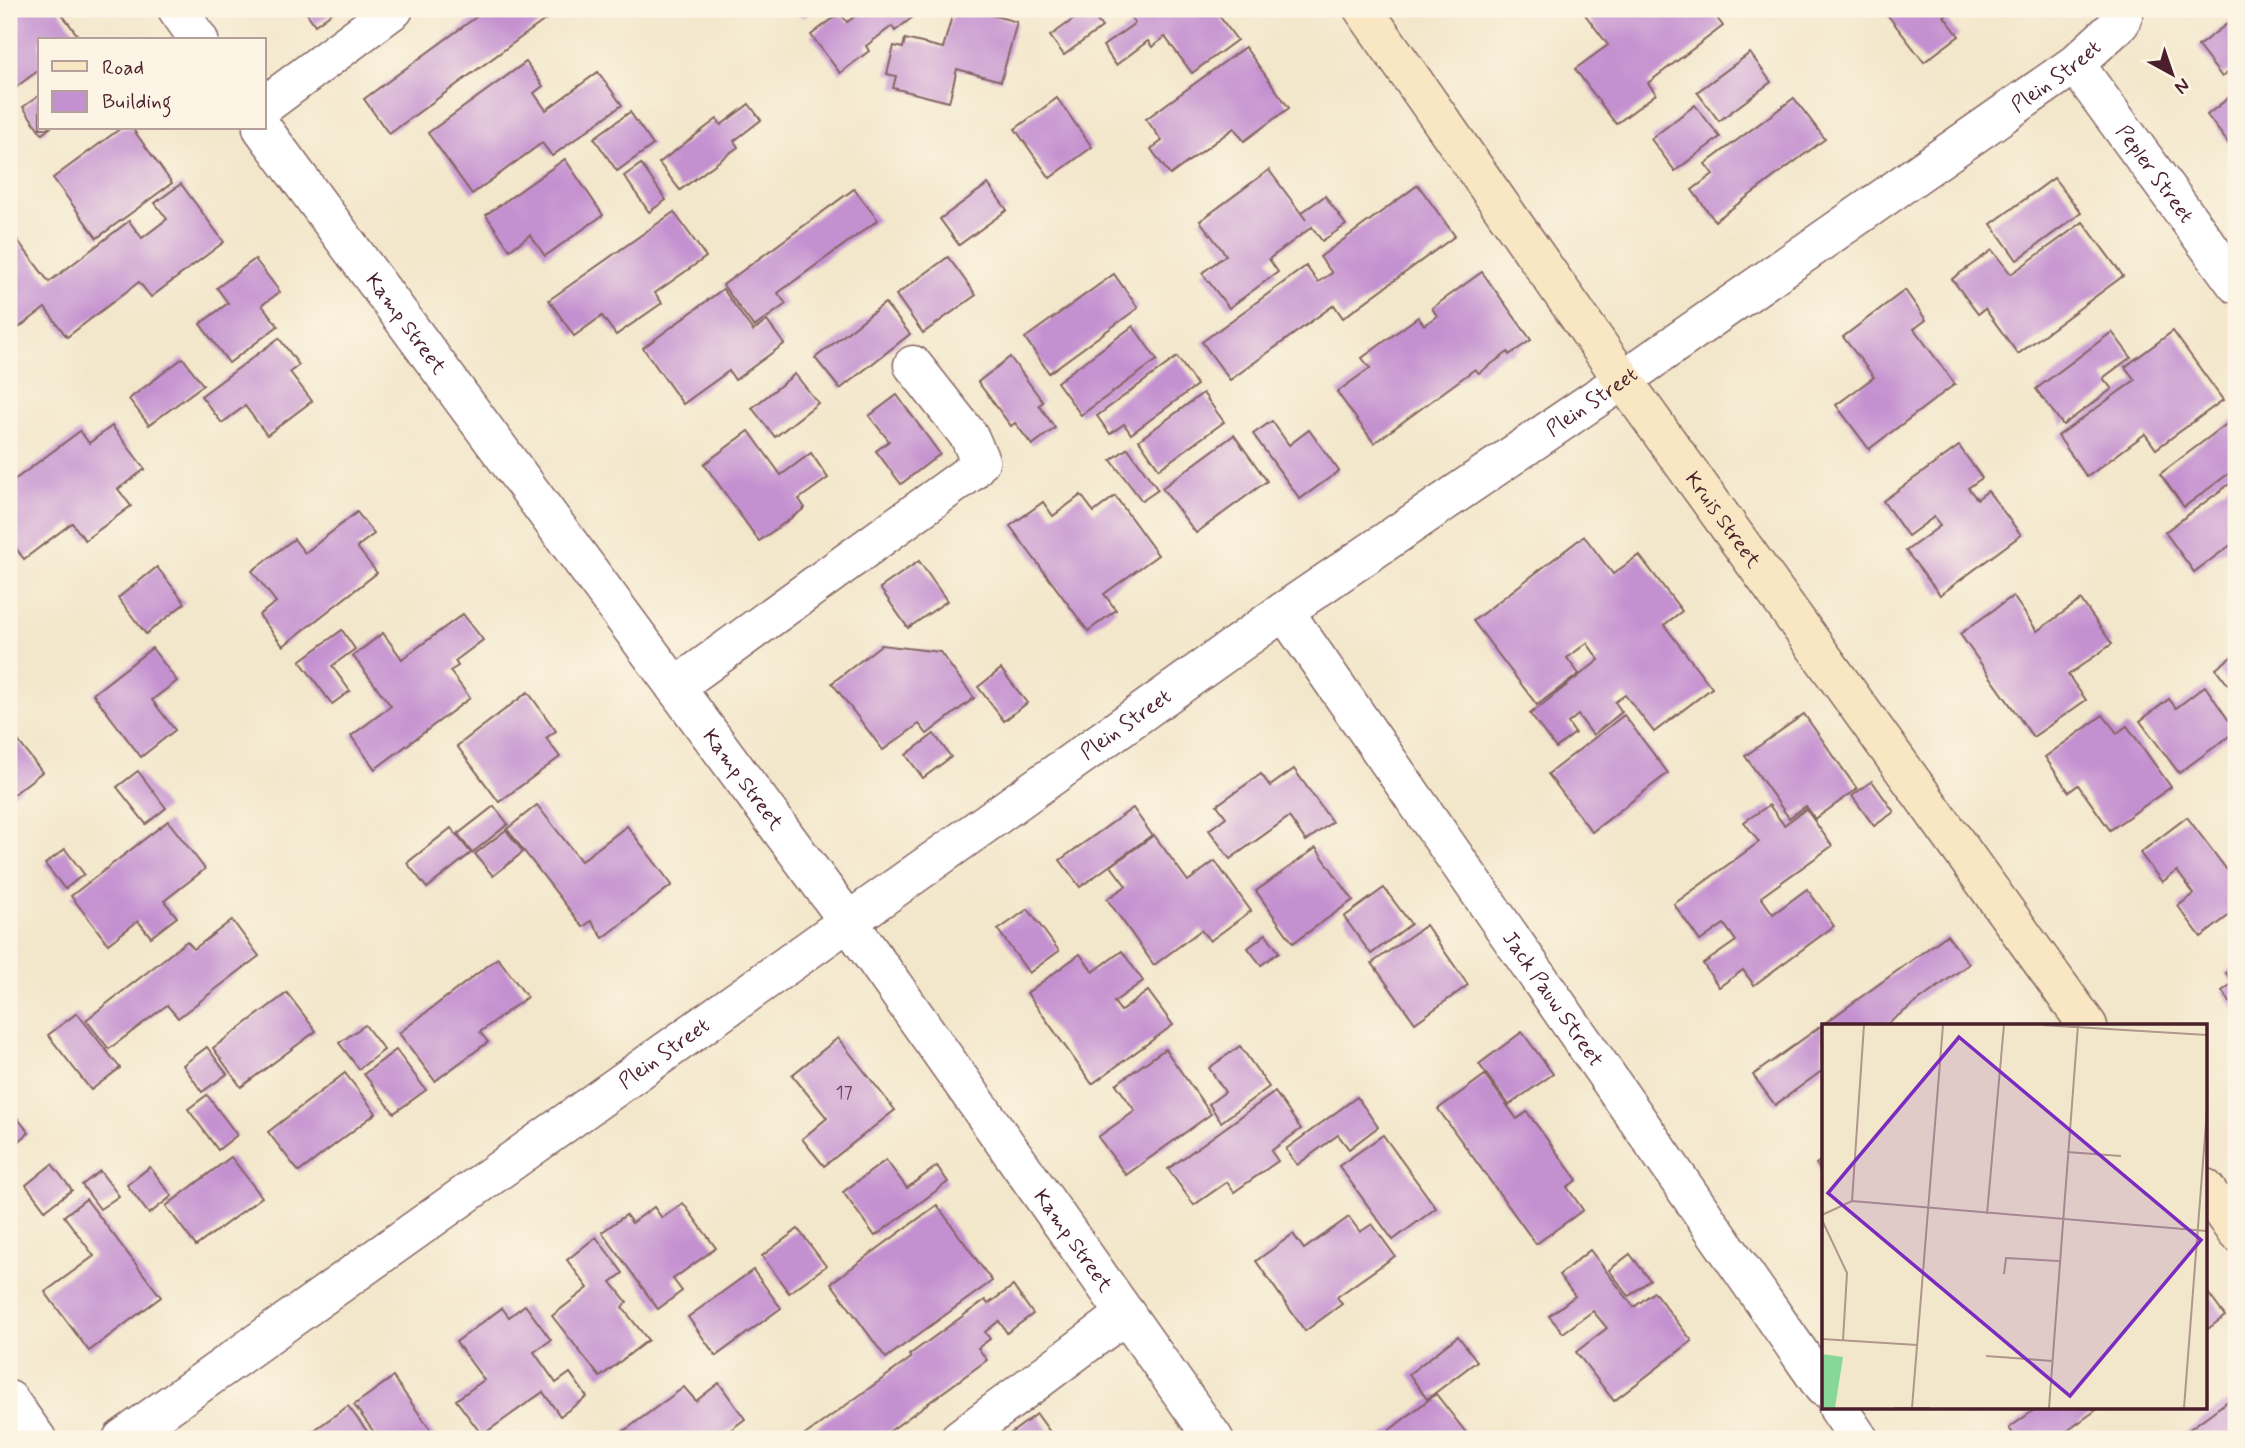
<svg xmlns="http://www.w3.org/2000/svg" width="2245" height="1448" font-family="Mynerve,sans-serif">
<rect width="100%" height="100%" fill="#fcf5e5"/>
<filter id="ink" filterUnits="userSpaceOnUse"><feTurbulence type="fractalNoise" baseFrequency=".0143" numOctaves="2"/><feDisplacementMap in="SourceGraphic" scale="14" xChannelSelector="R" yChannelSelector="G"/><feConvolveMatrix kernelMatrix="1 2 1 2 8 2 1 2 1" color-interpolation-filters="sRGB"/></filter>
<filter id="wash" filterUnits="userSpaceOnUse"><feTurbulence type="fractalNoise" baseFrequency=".00686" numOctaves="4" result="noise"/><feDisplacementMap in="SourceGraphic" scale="28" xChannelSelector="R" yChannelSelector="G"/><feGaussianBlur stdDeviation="1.57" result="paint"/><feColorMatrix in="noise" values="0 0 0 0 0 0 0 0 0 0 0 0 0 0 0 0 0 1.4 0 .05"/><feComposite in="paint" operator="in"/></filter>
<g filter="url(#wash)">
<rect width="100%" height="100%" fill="#f3e7cb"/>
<g id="blocks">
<g fill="#c491d0">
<polygon points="16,9 58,9 81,40 40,40 40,69 11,91 9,88 9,14"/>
<polygon points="304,9 337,9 315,25"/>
<polygon points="487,9 560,9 389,134 364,99"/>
<polygon points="796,9 815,9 803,18"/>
<polygon points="865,9 923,9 895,31 892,26 866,46 869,51 840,73 811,35 840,13 847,22"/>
<polygon points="954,9 969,9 1017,22 1001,81 957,69 949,102 893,88 896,76 887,74 894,46 903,48 905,39 943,48"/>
<polygon points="1088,9 1102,27 1064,55 1050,36"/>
<polygon points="1125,9 1214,9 1237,40 1192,73 1165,37 1152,47 1148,41 1116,65 1103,46 1135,23"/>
<polygon points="1581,9 1645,9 1649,14 1656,9 1710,9 1723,26 1648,83 1656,94 1616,124 1575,69 1608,45"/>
<polygon points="1883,9 1954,9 1944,16 1959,36 1924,62"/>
<polygon points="2236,17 2236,66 2222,77 2198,46"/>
<polygon points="1245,47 1289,108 1244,141 1234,128 1170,175 1151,149 1162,141 1146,119"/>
<polygon points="1750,53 1771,82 1719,121 1697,92"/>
<polygon points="526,62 543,86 534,93 546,110 598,72 622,105 552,156 542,143 472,194 428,133"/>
<polygon points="2236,92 2236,138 2229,144 2207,115"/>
<polygon points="40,95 40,128 50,128 42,134 23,107"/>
<polygon points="1057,98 1092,147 1050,178 1015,129"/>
<polygon points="1794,98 1825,139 1715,221 1692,190 1713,174 1705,164"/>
<polygon points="749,104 761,120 734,141 738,147 680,190 659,163 717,119 721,125"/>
<polygon points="1695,105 1720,137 1675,171 1651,139"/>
<polygon points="630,112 653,145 617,171 594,138"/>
<polygon points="121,128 132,128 172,183 97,238 53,178"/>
<polygon points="565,159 603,215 545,256 530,235 510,250 486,215"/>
<polygon points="641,164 666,200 649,212 624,176"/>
<polygon points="1269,170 1306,220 1301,213 1325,196 1346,225 1322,241 1312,227 1269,259 1278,272 1229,308 1202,273 1226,255 1200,221"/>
<polygon points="2054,178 2081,213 2017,260 1991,224"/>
<polygon points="181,184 224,242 151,297 139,282 67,337 45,308 9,335 9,229 49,282 129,221 142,238 167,219 155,203"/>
<polygon points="988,184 1007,210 959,245 940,219"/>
<polygon points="1418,185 1455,236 1343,318 1334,305 1230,380 1202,342 1306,266 1318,282 1332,273 1320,257"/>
<polygon points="854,189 878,220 778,293 786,304 754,327 723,285"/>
<polygon points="674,212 706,257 655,293 662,303 616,335 602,316 574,336 549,300"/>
<polygon points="2083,222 2123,276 2018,354 1985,309 1978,314 1952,279 1992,250 2011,274"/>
<polygon points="948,257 976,295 923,333 896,295"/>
<polygon points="255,259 280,292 262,305 278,326 229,363 200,324 228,303 217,288"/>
<polygon points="1482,272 1531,340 1509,355 1508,352 1479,373 1475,369 1374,443 1337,392 1370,368 1362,358 1418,317 1424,325 1437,316 1432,308"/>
<polygon points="1114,274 1138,308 1049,373 1025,338"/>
<polygon points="723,289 753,331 767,321 784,344 735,380 729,371 683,404 643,348"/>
<polygon points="1905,290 1926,320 1914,329 1955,384 1869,449 1836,405 1874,377 1843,337"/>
<polygon points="885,303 910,334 840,389 815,358"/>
<polygon points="1133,326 1157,360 1081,415 1057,382"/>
<polygon points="2173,331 2223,400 2156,449 2145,434 2087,477 2058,436 2135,380 2125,367"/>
<polygon points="2112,332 2131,357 2103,378 2112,389 2063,425 2036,389"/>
<polygon points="279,338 299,365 290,372 312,401 267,435 245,406 222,423 201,396"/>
<polygon points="1010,357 1043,402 1039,405 1055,428 1032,445 1015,423 1011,426 978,382"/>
<polygon points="1177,357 1197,385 1131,434 1124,424 1110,434 1097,416"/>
<polygon points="183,358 203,385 149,425 129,399"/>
<polygon points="795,374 818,403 775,437 752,408"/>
<polygon points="1203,393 1224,422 1159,469 1139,440"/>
<polygon points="897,395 940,454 901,484 876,451 889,441 869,416"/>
<polygon points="2236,417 2236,468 2184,507 2160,474"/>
<polygon points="1272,421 1289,445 1309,430 1339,471 1300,499 1253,434"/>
<polygon points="112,426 145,469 118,489 131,506 85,540 72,523 24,559 9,539 9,503 12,501 9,497 9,484 80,431 89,443"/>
<polygon points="749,431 781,475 811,453 828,478 799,499 805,508 759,541 704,464"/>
<polygon points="1234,435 1267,481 1196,533 1162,488"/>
<polygon points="1959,446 1982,478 1968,488 1977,499 1988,491 2021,535 1940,595 1906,551 1940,526 1934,517 1908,536 1883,501"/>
<polygon points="1128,448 1158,490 1142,501 1111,460"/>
<polygon points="2236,479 2236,541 2194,572 2165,532"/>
<polygon points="1081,495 1094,512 1115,496 1158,555 1104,594 1116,610 1088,631 1010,526 1043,502 1053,516"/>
<polygon points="357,512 374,534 357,547 377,573 283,646 259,615 276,602 252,571 294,539 305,553"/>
<polygon points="1584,536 1613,574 1639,555 1682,611 1664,625 1712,688 1654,732 1625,695 1615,702 1622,712 1593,735 1578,715 1568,723 1575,733 1556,748 1530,714 1599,660 1587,643 1567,658 1579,674 1537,705 1473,621"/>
<polygon points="919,561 947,601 908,628 880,588"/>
<polygon points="157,567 185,603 146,634 118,598"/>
<polygon points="2013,596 2037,631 2081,600 2112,644 2068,675 2086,700 2033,737 1960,634"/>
<polygon points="463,614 483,640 455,661 458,666 450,671 470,698 375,769 351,736 391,706 353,656 383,633 402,659"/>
<polygon points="342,630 355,649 332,666 350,691 332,704 300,661"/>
<polygon points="881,645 940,652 974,698 927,734 919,724 883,750 832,683"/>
<polygon points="152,648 177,681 152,700 175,730 141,757 93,694"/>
<polygon points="2236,653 2236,695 2216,669"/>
<polygon points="1001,669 1027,703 1004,721 978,687"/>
<polygon points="2205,686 2236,731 2179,773 2140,721 2169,699 2176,708"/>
<polygon points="528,692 556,731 546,738 560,757 499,802 457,746"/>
<polygon points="1804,714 1857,789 1815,819 1806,806 1789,818 1745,756"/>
<polygon points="1624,715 1668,773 1592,832 1548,774"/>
<polygon points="2103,715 2117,733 2127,726 2171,787 2110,830 2078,785 2069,792 2045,757"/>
<polygon points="9,729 42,772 9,798"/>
<polygon points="934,734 951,757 923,778 906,755"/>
<polygon points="1294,769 1332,822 1306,841 1289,817 1230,859 1209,830 1226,817 1217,805 1261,774 1270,786"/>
<polygon points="138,771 166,808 146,824 117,787"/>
<polygon points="1872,781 1894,812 1874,826 1852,796"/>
<polygon points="537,805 581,861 627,826 672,885 603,938 591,921 583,927 507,829"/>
<polygon points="1769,805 1784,825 1806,809 1832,846 1761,897 1773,914 1807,889 1834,926 1754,985 1743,970 1719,987 1703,964 1736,941 1724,924 1700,941 1674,904 1759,842 1744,822"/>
<polygon points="494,806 508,824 472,853 458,834"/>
<polygon points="1133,808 1152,835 1080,887 1060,860"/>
<polygon points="2187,817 2227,870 2236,862 2236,910 2201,937 2178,906 2194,894 2177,871 2162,882 2140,853"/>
<polygon points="168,821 205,869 164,901 177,917 151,937 138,921 108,944 71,896"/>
<polygon points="451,828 471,853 427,888 407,863"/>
<polygon points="506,830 523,852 493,876 475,854"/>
<polygon points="1154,835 1188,881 1215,861 1251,911 1210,941 1201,930 1154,965 1107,899 1126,886 1111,866"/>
<polygon points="1316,848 1353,900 1293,943 1256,891"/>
<polygon points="65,849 84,874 65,889 45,864"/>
<polygon points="1384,888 1411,924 1371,954 1344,917"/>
<polygon points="1028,909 1059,951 1029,973 998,930"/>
<polygon points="232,920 259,956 178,1018 167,1005 109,1049 86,1020 187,941 194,949"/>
<polygon points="1426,925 1468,985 1415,1023 1372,963"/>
<polygon points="1266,934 1279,952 1261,965 1248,948"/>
<polygon points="1947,935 1969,964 1884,1026 1823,1026 1823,1070 1775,1105 1753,1075"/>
<polygon points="1122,951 1143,981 1114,1002 1121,1011 1148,991 1173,1025 1092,1084 1027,993 1080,954 1093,972"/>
<polygon points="498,958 527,997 480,1032 488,1042 435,1081 399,1033"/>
<polygon points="2236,966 2236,1011 2222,991 2233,983 2226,973"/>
<polygon points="287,993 316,1031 241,1087 213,1048"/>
<polygon points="77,1013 120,1068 91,1090 48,1035"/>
<polygon points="365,1025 384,1050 359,1069 339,1043"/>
<polygon points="1522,1032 1553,1074 1509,1105 1479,1064"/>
<polygon points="838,1038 895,1110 824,1166 802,1139 827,1118 792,1075"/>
<polygon points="1240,1046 1269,1087 1221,1122 1209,1104 1225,1092 1209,1068"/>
<polygon points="207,1047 227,1074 202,1092 183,1065"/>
<polygon points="1165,1049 1211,1114 1126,1175 1098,1137 1135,1111 1116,1084"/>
<polygon points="396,1050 426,1090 394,1113 364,1074"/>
<polygon points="345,1073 376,1113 299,1172 268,1132"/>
<polygon points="1485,1075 1517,1119 1527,1112 1577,1180 1567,1187 1583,1210 1536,1244 1438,1109"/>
<polygon points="1275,1092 1301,1129 1271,1151 1278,1161 1234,1192 1227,1182 1194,1205 1168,1169"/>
<polygon points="207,1095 237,1135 218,1150 188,1109"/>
<polygon points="1357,1097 1378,1127 1349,1149 1338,1135 1297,1165 1286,1149"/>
<polygon points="9,1107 29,1133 9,1149"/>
<polygon points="1383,1135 1436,1208 1393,1240 1339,1166"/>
<polygon points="231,1157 262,1197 196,1246 166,1206"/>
<polygon points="1823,1159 1823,1173 1816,1164"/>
<polygon points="886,1160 907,1188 937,1166 948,1182 875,1236 843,1192"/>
<polygon points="52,1164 72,1190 45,1210 26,1185"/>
<polygon points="150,1167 172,1196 149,1214 127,1185"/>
<polygon points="100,1171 119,1196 100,1209 82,1185"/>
<polygon points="86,1199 161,1297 89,1351 45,1292 94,1256 64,1216"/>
<polygon points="683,1203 716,1248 673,1279 682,1291 658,1309 602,1232 626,1215 632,1223 654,1207 662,1218"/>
<polygon points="937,1205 992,1281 886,1358 831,1283"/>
<polygon points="1349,1217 1360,1232 1372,1224 1395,1256 1337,1297 1342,1304 1305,1331 1256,1261 1293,1234 1304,1249"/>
<polygon points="798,1229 826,1266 789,1293 762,1256"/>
<polygon points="596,1237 623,1273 611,1282 627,1302 622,1307 648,1340 600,1377 552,1316 588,1288 567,1260"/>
<polygon points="1590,1250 1634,1307 1654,1292 1692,1341 1614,1401 1576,1352 1607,1328 1593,1311 1563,1333 1549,1316 1575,1296 1559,1275"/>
<polygon points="1630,1254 1650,1280 1629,1296 1609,1270"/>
<polygon points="753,1270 781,1308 716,1356 688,1317"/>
<polygon points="1013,1286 1033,1314 1007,1333 999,1321 985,1332 990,1339 978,1348 987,1360 879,1439 804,1439 802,1437 911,1358 909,1355 985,1300 988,1304"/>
<polygon points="2205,1289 2225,1316 2205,1331"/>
<polygon points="525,1305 551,1340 534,1352 556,1383 570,1373 587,1397 560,1416 543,1392 482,1435 456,1400 484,1380 456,1342 502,1308 509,1317"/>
<polygon points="1458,1336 1477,1361 1427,1399 1409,1374"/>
<polygon points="393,1377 437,1439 379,1439 354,1405"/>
<polygon points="719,1383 745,1419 722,1436 725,1439 631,1439 624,1431 684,1387 696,1401"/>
<polygon points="1436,1394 1471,1439 1378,1439"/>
<polygon points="2236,1395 2236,1439 2176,1439"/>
<polygon points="348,1406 372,1438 370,1439 302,1439"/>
<polygon points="2037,1408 2099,1408 2056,1439 2017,1439 2009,1428"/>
<polygon points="1037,1414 1055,1439 1003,1439"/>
</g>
</g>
</g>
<g filter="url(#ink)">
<use href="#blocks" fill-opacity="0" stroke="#856563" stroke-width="2"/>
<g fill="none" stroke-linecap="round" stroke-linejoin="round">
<g stroke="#856563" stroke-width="41">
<g id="street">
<polyline points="177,9 199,40"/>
<path id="s1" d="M2075 64 2236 284"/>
<polyline points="264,106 394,9"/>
<path id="s2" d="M262 128 848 921 1214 1439"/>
<path id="s3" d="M1284 611 1823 1387"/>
<polyline points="675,687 971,472 980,461 969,436 913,365"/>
<polyline points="9,1400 37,1439"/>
<polyline points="1838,1408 1859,1439"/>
<path id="s4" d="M122 1439 1284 611 1623 380 2075 64 2120 23 2125 9"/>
<polyline points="959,1439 1126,1314"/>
</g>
</g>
<g stroke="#856563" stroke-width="41">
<g id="secondary">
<path id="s5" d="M1363 9 1623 380 2088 1026"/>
<polyline points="2205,1188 2236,1232"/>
</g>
</g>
<use href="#street" stroke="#fff" stroke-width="38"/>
<use href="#secondary" stroke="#f9e7c3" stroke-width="38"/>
</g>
</g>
<g text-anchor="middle" stroke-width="7" stroke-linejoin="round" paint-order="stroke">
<g font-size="18" fill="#683c54">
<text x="844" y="1098">17</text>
</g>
<g font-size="21" fill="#4a1f2b" stroke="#fcf5e5">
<text dy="7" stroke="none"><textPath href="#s4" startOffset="2366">Plein Street</textPath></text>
<text dy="7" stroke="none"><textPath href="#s1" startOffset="136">Pepler Street</textPath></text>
<text dy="7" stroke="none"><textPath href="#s2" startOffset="243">Kamp Street</textPath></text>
<text dy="7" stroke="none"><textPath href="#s4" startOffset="1799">Plein Street</textPath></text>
<text dy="7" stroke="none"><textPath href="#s5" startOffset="625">Kruis Street</textPath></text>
<text dy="7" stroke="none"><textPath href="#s4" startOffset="1232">Plein Street</textPath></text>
<text dy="7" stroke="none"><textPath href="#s2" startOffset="810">Kamp Street</textPath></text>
<text dy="7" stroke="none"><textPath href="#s3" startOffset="472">Jack Pauw Street</textPath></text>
<text dy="7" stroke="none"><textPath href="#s4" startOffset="665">Plein Street</textPath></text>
<text dy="7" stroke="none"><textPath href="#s2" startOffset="1377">Kamp Street</textPath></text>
</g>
</g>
<g transform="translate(1822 1024)">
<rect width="385" height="385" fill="#f3e7cb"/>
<path d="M0 330 21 333 13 384H0Z" fill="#87d898"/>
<path fill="none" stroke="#af978b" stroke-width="2" d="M220 1 385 11M245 128 299 132M30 177 42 1M165 190 182 1M0 191 30 177 385 207M0 196 25 249 21 316M182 250 184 234 237 237M0 315 95 321M164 332 231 337M72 384H108M90 384 121 1M227 384 256 1M362 384 385 86"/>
<path fill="#7b2cbf" fill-opacity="0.15" stroke="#7b2cbf" stroke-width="3.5" d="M137 13 379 216 248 372 6 169Z"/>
<rect width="385" height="385" fill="none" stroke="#4a1f2b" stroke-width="3.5"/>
</g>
<rect width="2245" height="1448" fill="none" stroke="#fcf5e5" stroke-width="35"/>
<rect x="38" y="38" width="228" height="91" fill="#fcf5e5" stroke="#b59f9b" stroke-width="2"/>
<rect x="52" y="61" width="35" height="10" fill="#f9e7c3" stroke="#b59f9b" stroke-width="2"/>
<text x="102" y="74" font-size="21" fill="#4a1f2b">Road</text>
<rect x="52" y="91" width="35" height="21" fill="#c491d0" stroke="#b59f9b" stroke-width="2"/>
<text x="102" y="108" font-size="21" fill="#4a1f2b">Building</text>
<g transform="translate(2172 74) rotate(140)" stroke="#fcf5e5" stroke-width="5" paint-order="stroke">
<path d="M0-5L12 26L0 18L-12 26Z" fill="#4a1f2b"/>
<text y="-10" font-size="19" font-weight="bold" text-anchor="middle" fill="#4a1f2b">N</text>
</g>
</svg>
